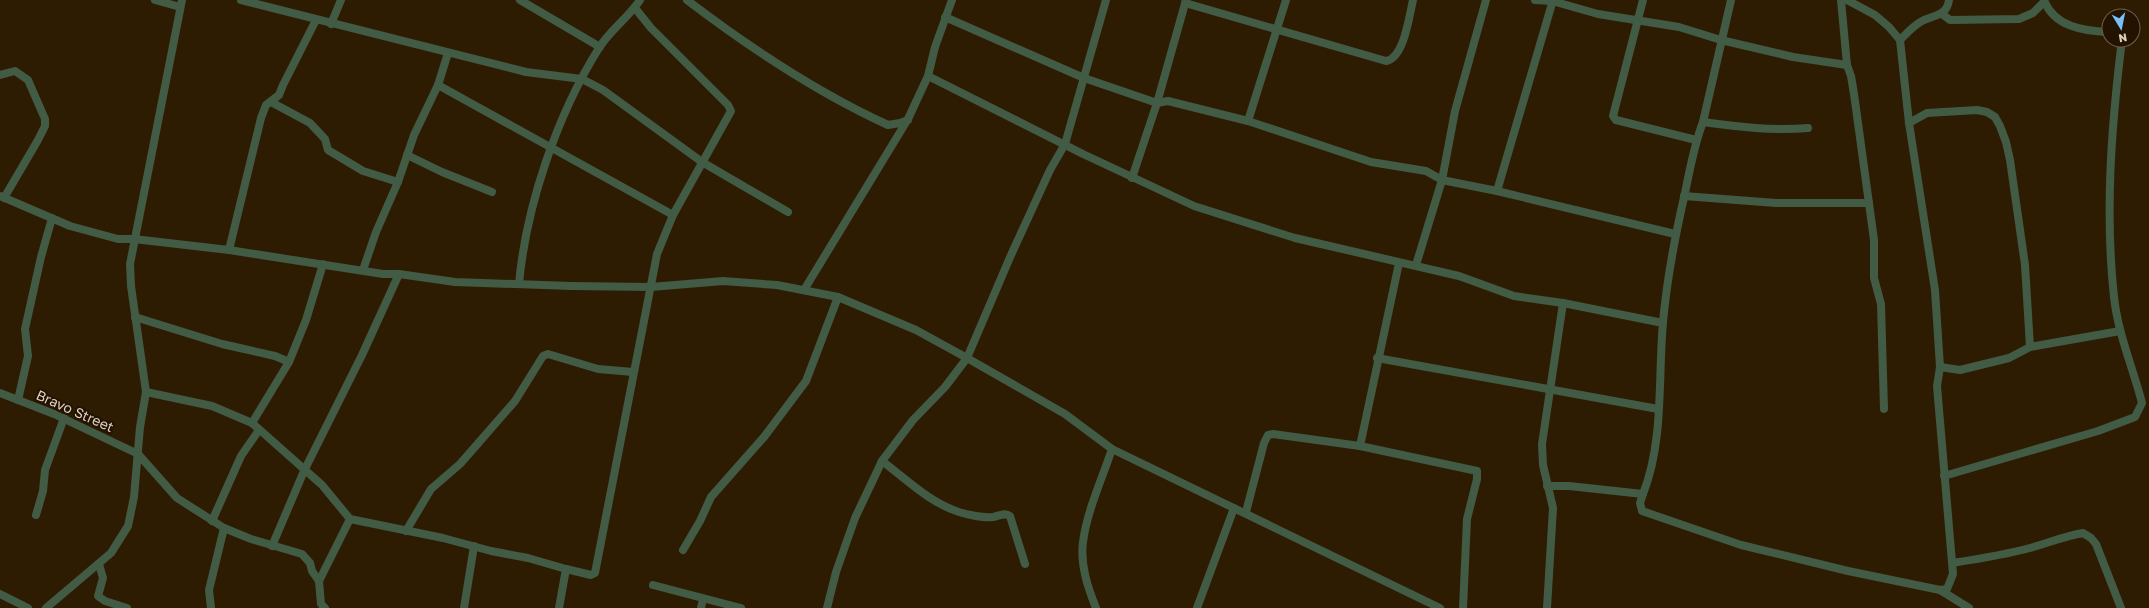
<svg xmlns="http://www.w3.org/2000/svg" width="2149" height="608" font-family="'Golos Text',sans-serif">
<rect width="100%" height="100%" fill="#2d1c01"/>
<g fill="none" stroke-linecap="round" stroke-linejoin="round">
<g stroke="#415b45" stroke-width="8">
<polyline points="155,0 180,7"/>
<polyline points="241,0 526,72 582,79 603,90 702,162 788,212"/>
<polyline points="520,0 600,47"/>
<path d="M687 0C750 48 816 92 888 125L900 123 908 120"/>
<polyline points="1535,0 1552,1 1598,14 1679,27 1721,40 1793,57 1847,65"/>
<polyline points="1643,0 1613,116 1616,120 1696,140"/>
<polyline points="1841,0 1847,65 1851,76 1854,94 1874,240 1874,278 1881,304 1884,409"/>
<path d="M2044 0C2054 27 2084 31 2109 32"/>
<path d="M1185 3 1386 61C1404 58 1409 17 1413 0"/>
<polyline points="1942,14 1950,20 2019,19 2033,13 2044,2"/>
<polyline points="945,17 1084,78 1157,103 1168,101 1248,121 1371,162 1426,171 1442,180 1497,191 1675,234"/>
<polyline points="331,24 341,0"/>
<path d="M1900 40C1907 33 1913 26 1922 21 1934 15 1947 16 1949 0"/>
<polyline points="0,75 15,71 28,80 45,119 45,126 38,140 4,198"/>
<polyline points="928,76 1083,154 1194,206 1295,238 1459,276 1514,296 1563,303 1542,444 1543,465 1553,508 1547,608"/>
<polyline points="438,85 673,215"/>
<polyline points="271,102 310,123 325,139 328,150 363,171 398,182"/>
<polyline points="1248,121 1286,0"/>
<path d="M1703 122C1739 127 1772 131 1808 128"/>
<polyline points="1909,123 1927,113 1977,110 1987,112 1995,117 2000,126 2006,142 2010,160 2025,265 2030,347"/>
<polyline points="407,155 442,172 492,192"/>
<polyline points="1132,178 1157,103 1186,0"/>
<polyline points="1497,191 1553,0"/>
<polyline points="0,196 70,226 118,239 134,239 229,250 383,274 399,274 455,282 571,286 651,287 723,281 777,285 838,297 916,330 967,358 1065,414 1112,449 1440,608"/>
<polyline points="1684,196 1776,203 1869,203"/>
<polyline points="229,250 261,118 266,105 279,95 283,85 316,20"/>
<polyline points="1416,265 1442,180 1455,111 1486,0"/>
<polyline points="363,270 376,232 398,182 414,135 438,85 448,53"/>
<path d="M519 284C526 206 557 115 599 48 610 30 628 18 640 0"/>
<polyline points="804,290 908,119 928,76 935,47 952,0"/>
<polyline points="1563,303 1663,323"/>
<polyline points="135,317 222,344 275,356 289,362"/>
<polyline points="1377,358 1658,409"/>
<polyline points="1940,367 1960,370 2009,358 2030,347 2120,331"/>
<polyline points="146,392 212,406 252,423 322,485 350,519 443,538 491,551 528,558 566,569 591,575 595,573 657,254 673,215 731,111 728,105 651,28 635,8"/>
<polyline points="0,393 54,414 138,454 177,498 224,528 251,539 302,554 310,563 312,571 319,581 321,604 325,608"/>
<polyline points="18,400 28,356 25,329 41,257 52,218"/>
<polyline points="252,423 289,362 306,320 323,264"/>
<polyline points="1360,446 1399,263"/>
<path d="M882 461C906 479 930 503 959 512 968 515 983 518 993 517 999 516 1005 512 1010 516L1025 564"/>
<path d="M1944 476 2098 431 2135 417 2142 403C2133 368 2118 334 2114 297 2105 214 2111 131 2121 48L2119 40"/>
<polyline points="1547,486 1569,486 1643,494 1640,503 1642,511 1741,545 1848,571 1940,590 1947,589 1953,574 1937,386 1940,367 1935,290 1909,123 1900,40 1889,27 1875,15 1847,0"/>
<path d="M1643 494C1664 441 1658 378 1663 322 1667 279 1675 236 1685 193 1690 169 1694 145 1703 122L1731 0"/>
<polyline points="1246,512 1264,443 1268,435 1273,434 1360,446 1477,471 1477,479 1467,519 1463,608"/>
<polyline points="36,515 43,491 45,470 64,418"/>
<polyline points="212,521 241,456 259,430"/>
<polyline points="406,531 431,489 460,464 515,401 543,356 548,354 598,369 633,372"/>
<polyline points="272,546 304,471 362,355 399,274"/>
<polyline points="683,550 700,521 711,497 764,437 806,381 838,297"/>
<path d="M1952 563C1978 559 2004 555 2030 548 2048 543 2065 536 2083 533L2091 538 2096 544 2121 608"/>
<polyline points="99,564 103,578 98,596 105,601 127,608"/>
<polyline points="319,581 350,519"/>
<polyline points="653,585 741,608"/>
<polyline points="1940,590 1969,608"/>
<polyline points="0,594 28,608"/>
<polyline points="46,608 111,553 128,526 134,497 140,427 146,392 131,286 130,264 182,0"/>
<polyline points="211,608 209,590 224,528"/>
<polyline points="464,608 474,546"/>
<polyline points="559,608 566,569"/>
<polyline points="701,608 703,599"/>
<polyline points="827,608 836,572 855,518 882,461 913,420 945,387 967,358 1011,255 1050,170 1065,144 1106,0"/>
<path d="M1096 608C1088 588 1080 565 1083 542 1087 511 1102 479 1112 449"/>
<polyline points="1197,608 1234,508"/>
</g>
</g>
<g text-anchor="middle" stroke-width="4" stroke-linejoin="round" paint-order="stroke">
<g font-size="14" fill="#dcd0c1" stroke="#231200">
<text transform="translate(75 411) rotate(24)" y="5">Bravo Street</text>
</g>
</g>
<g transform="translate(2121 28) rotate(170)"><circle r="19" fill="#231200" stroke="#6d5e4d"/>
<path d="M0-3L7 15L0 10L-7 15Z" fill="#77bff7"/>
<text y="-6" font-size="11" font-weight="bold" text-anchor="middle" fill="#dcd0c1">N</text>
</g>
</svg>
